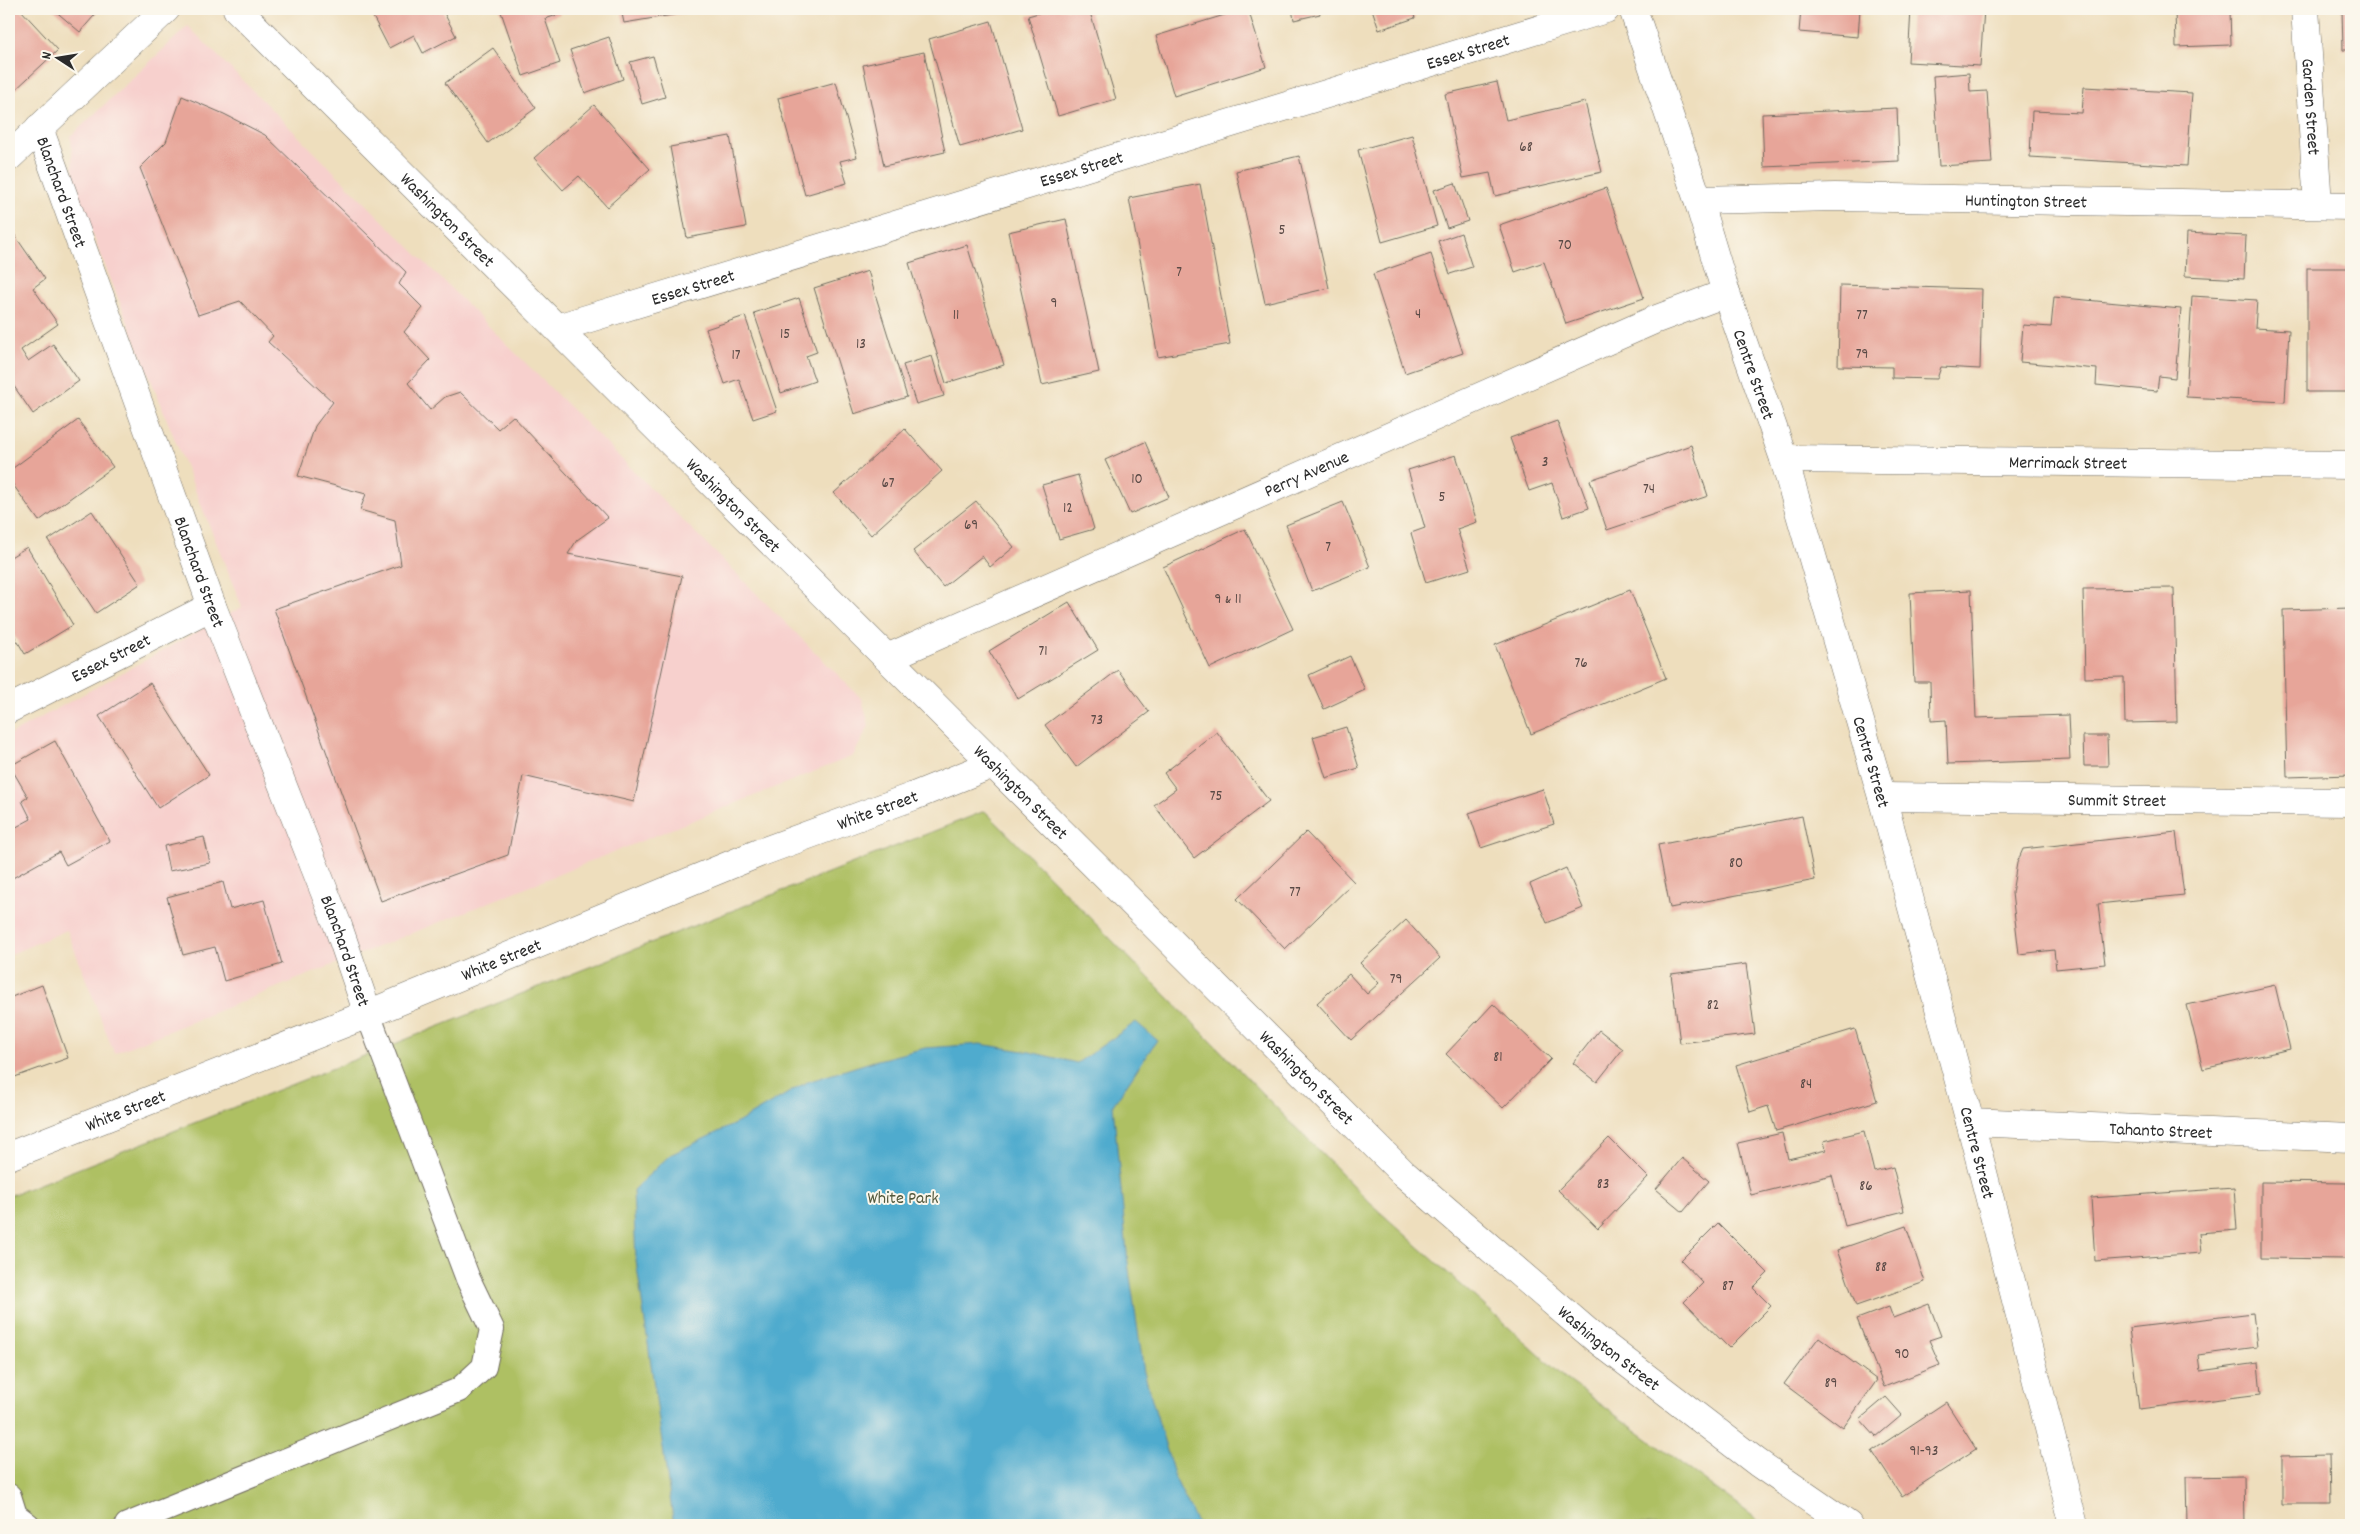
<svg xmlns="http://www.w3.org/2000/svg" width="2360" height="1534" font-family="Dekko,sans-serif">
<rect width="100%" height="100%" fill="#fbf7ec"/>
<filter id="ink" filterUnits="userSpaceOnUse"><feTurbulence type="fractalNoise" baseFrequency=".02" numOctaves="2"/><feDisplacementMap in="SourceGraphic" scale="10" xChannelSelector="R" yChannelSelector="G"/><feConvolveMatrix kernelMatrix="1 2 1 2 8 2 1 2 1" color-interpolation-filters="sRGB"/></filter>
<filter id="wash" filterUnits="userSpaceOnUse"><feTurbulence type="fractalNoise" baseFrequency=".0096" numOctaves="4" result="noise"/><feDisplacementMap in="SourceGraphic" scale="20" xChannelSelector="R" yChannelSelector="G"/><feGaussianBlur stdDeviation="1.12" result="paint"/><feColorMatrix in="noise" values="0 0 0 0 0 0 0 0 0 0 0 0 0 0 0 0 0 1.4 0 .05"/><feComposite in="paint" operator="in"/></filter>
<g filter="url(#wash)">
<rect width="100%" height="100%" fill="#eedebd"/>
<polygon fill="#f7d0cd" points="188,26 862,699 869,726 853,756 114,1053 67,930 9,955 9,735 242,607 74,188 71,136"/>
<polygon fill="#aec064" stroke="#6c7648" points="985,811 1371,1204 1565,1378 1765,1525 9,1525 9,1196"/>
<polygon fill="#50abce" stroke="#3e6b7c" points="1136,1022 1157,1040 1113,1105 1128,1263 1144,1372 1175,1478 1198,1525 674,1525 636,1260 633,1190 670,1155 739,1122 807,1082 874,1061 925,1048 980,1044 1030,1052 1077,1063"/>
<g id="blocks">
<g fill="#e7a599">
<polygon points="9,9 20,9 58,50 13,92 9,87"/>
<polygon points="53,9 100,9 80,32"/>
<polygon points="369,9 442,9 456,36 423,53 414,35 389,48"/>
<polygon points="500,9 558,9 560,14 545,19 560,63 523,76"/>
<polygon points="621,9 703,9 703,10 624,23"/>
<polygon points="1052,9 1089,9 1116,99 1058,116 1028,16"/>
<polygon points="1244,9 1248,9 1266,67 1174,96 1156,36"/>
<polygon points="1292,9 1319,9 1320,14 1294,20"/>
<polygon points="1372,9 1412,9 1415,18 1379,30"/>
<polygon points="1801,9 1860,9 1858,37 1799,32"/>
<polygon points="1911,9 1984,9 1980,66 1908,62"/>
<polygon points="2175,9 2230,9 2231,45 2176,47"/>
<polygon points="2342,9 2351,9 2351,50 2343,50"/>
<polygon points="991,21 1022,129 960,147 929,39"/>
<polygon points="609,37 623,79 585,93 570,50"/>
<polygon points="493,48 536,108 488,143 445,83"/>
<polygon points="924,52 945,152 884,166 863,65"/>
<polygon points="653,56 665,97 642,104 630,62"/>
<polygon points="1969,73 1970,92 1987,91 1992,163 1939,166 1933,76"/>
<polygon points="836,82 857,157 840,161 847,183 805,195 778,98"/>
<polygon points="1497,82 1506,120 1585,102 1602,172 1495,196 1490,173 1463,178 1445,94"/>
<polygon points="2084,87 2192,93 2187,166 2030,157 2032,111 2082,113"/>
<polygon points="182,96 224,114 265,135 406,272 399,284 423,308 404,332 430,360 408,383 430,410 445,397 460,392 498,429 513,416 608,518 577,540 568,554 682,576 634,802 523,776 508,855 381,901 274,609 401,565 395,520 360,510 366,494 298,476 315,426 333,402 268,342 273,336 240,301 198,315 140,168 166,142"/>
<polygon points="594,105 650,169 607,207 579,176 563,190 534,158"/>
<polygon points="1897,108 1899,161 1764,167 1762,114"/>
<polygon points="1412,135 1437,226 1382,242 1358,150"/>
<polygon points="730,136 746,227 687,238 670,147"/>
<polygon points="1299,156 1329,288 1265,303 1236,171"/>
<polygon points="1455,183 1468,221 1447,228 1434,190"/>
<polygon points="1200,184 1230,344 1158,357 1129,198"/>
<polygon points="1606,188 1644,298 1566,324 1544,262 1515,272 1499,225"/>
<polygon points="1066,219 1099,372 1042,385 1008,232"/>
<polygon points="9,227 45,279 33,288 58,324 21,350 28,361 53,344 79,381 33,414 9,379"/>
<polygon points="1461,233 1472,267 1450,274 1438,241"/>
<polygon points="2187,233 2246,236 2244,279 2185,276"/>
<polygon points="967,245 1004,365 946,383 909,263"/>
<polygon points="1431,254 1463,353 1405,373 1373,274"/>
<rect x="2307" y="268" width="44" height="124"/>
<polygon points="868,271 907,397 854,414 814,288"/>
<polygon points="1840,285 1982,289 1980,369 1941,367 1937,379 1892,378 1892,367 1838,366"/>
<polygon points="2192,296 2257,300 2255,328 2289,330 2285,402 2186,397"/>
<polygon points="2054,297 2181,309 2175,378 2159,376 2157,391 2096,385 2097,369 2020,362 2023,325 2051,327"/>
<polygon points="799,298 817,352 806,356 815,381 781,393 754,313"/>
<polygon points="745,316 777,411 753,419 739,379 725,384 706,329"/>
<polygon points="932,356 944,396 916,404 903,365"/>
<polygon points="78,420 113,467 39,521 9,479 9,471"/>
<polygon points="1557,421 1589,508 1563,517 1552,483 1529,491 1510,438"/>
<polygon points="905,429 942,471 871,535 834,493"/>
<polygon points="1145,442 1169,497 1130,514 1105,460"/>
<polygon points="1691,445 1708,496 1607,530 1590,480"/>
<polygon points="1456,455 1477,522 1457,529 1470,569 1426,583 1411,533 1425,528 1408,470"/>
<polygon points="1078,475 1094,529 1059,539 1042,485"/>
<polygon points="976,501 1014,547 990,567 982,556 943,587 913,551"/>
<polygon points="1343,502 1370,567 1312,591 1286,525"/>
<polygon points="92,511 140,584 96,613 48,540"/>
<polygon points="1245,529 1293,629 1210,668 1163,567"/>
<polygon points="27,547 73,625 25,654 9,627 9,558"/>
<polygon points="2174,588 2177,722 2125,723 2124,677 2085,678 2083,589"/>
<polygon points="1630,590 1666,678 1531,734 1495,645"/>
<polygon points="1971,590 1976,718 2068,715 2070,760 1948,764 1946,720 1931,721 1930,682 1914,682 1910,593"/>
<polygon points="1069,602 1098,650 1018,699 989,651"/>
<polygon points="2351,608 2351,775 2287,777 2283,610"/>
<polygon points="1350,656 1365,690 1324,709 1309,675"/>
<polygon points="1118,670 1149,712 1076,767 1045,725"/>
<polygon points="150,683 209,775 158,808 99,716"/>
<polygon points="1346,727 1359,768 1326,778 1313,737"/>
<polygon points="1217,732 1269,801 1194,858 1154,805 1176,789 1164,773"/>
<polygon points="2083,736 2107,736 2108,766 2084,766"/>
<polygon points="55,741 110,841 66,865 59,852 9,880 9,831 31,819 22,801 28,797 10,766"/>
<polygon points="1543,789 1554,824 1481,848 1469,813"/>
<polygon points="1802,816 1815,880 1670,908 1658,845"/>
<polygon points="1306,832 1354,882 1285,949 1237,899"/>
<polygon points="2176,832 2184,895 2098,904 2105,964 2056,969 2054,950 2019,954 2012,893 2017,863 2023,849"/>
<polygon points="204,837 210,863 169,871 164,846"/>
<polygon points="1566,868 1583,908 1547,923 1530,884"/>
<polygon points="223,882 230,909 264,900 282,964 224,981 215,947 183,955 167,897"/>
<polygon points="1406,920 1440,958 1351,1040 1317,1003 1349,974 1367,994 1379,983 1360,963"/>
<polygon points="1746,964 1755,1034 1680,1043 1671,974"/>
<polygon points="42,985 68,1058 12,1078 9,1071 9,998"/>
<polygon points="2275,985 2290,1049 2203,1069 2187,1005"/>
<polygon points="1493,1004 1551,1059 1503,1108 1446,1054"/>
<polygon points="1855,1029 1877,1101 1776,1131 1768,1106 1750,1112 1736,1065"/>
<polygon points="1599,1030 1623,1049 1597,1082 1573,1063"/>
<polygon points="1864,1131 1874,1172 1893,1167 1904,1211 1845,1226 1832,1175 1751,1195 1738,1143 1782,1133 1788,1159 1826,1150 1824,1141"/>
<polygon points="1609,1138 1648,1177 1598,1229 1558,1190"/>
<polygon points="1682,1158 1709,1181 1683,1212 1656,1189"/>
<polygon points="2261,1182 2348,1183 2347,1259 2261,1258"/>
<polygon points="2234,1188 2237,1230 2199,1233 2201,1253 2095,1261 2091,1198"/>
<polygon points="1718,1223 1768,1273 1753,1288 1771,1306 1729,1348 1684,1302 1703,1283 1681,1260"/>
<polygon points="1906,1226 1925,1282 1856,1306 1837,1250"/>
<polygon points="1929,1304 1941,1336 1929,1340 1940,1365 1884,1387 1857,1319 1889,1307 1893,1318"/>
<polygon points="2253,1313 2257,1347 2198,1355 2200,1371 2258,1363 2261,1394 2139,1409 2129,1328"/>
<polygon points="1819,1337 1877,1380 1843,1428 1784,1384"/>
<polygon points="1886,1397 1902,1415 1876,1437 1860,1419"/>
<polygon points="1946,1402 1976,1449 1902,1497 1872,1451"/>
<polygon points="2329,1455 2330,1504 2282,1504 2282,1456"/>
<polygon points="2244,1476 2245,1525 2187,1525 2186,1477"/>
</g>
</g>
</g>
<g filter="url(#ink)">
<use href="#blocks" fill-opacity="0" stroke="#6f6a5e" stroke-width="1"/>
<g fill="none" stroke-linecap="round" stroke-linejoin="round">
<g stroke="#6f6a5e" stroke-width="26">
<g id="service">
<polyline points="9,1496 15,1515 28,1525"/>
<polyline points="127,1525 459,1390 484,1367 492,1329 468,1279 368,1014"/>
</g>
</g>
<g stroke="#6f6a5e" stroke-width="29">
<g id="minor">
<path id="s1" d="M2305 9 2318 205"/>
<path id="s2" d="M39 128 212 606 338 926 368 1014"/>
<polyline points="9,157 166,9"/>
<path id="s3" d="M1698 200 1835 197 2351 206"/>
<path id="s4" d="M557 328 1606 9"/>
<path id="s5" d="M1784 459 2351 465"/>
<path id="s6" d="M887 658 1654 320 1726 293"/>
<path id="s7" d="M9 709 212 606"/>
<path id="s8" d="M1882 797 2351 802"/>
<path id="s9" d="M1970 1122 2351 1138"/>
<path id="s10" d="M9 1156 368 1014 759 853 914 796 993 764"/>
</g>
</g>
<g stroke="#6f6a5e" stroke-width="29">
<g id="tertiary">
<path id="s11" d="M237 9 1403 1173 1596 1339 1758 1463 1848 1525"/>
<path id="s12" d="M1633 9 1698 200 1726 293 1784 459 1882 797 1970 1122 2074 1525"/>
</g>
</g>
<use href="#service" stroke="#fff" stroke-width="24"/>
<use href="#minor" stroke="#fff" stroke-width="28"/>
<use href="#tertiary" stroke="#fff" stroke-width="28"/>
</g>
</g>
<g text-anchor="middle" stroke-width="4" stroke-linejoin="round" paint-order="stroke">
<g font-size="15" fill="#5a4a46">
<text x="1526" y="151">68</text>
<text x="1282" y="234">5</text>
<text x="1565" y="249">70</text>
<text x="1179" y="276">7</text>
<text x="1054" y="307">9</text>
<text x="1418" y="318">4</text>
<text x="956" y="319">11</text>
<text x="1862" y="319">77</text>
<text x="785" y="338">15</text>
<text x="861" y="348">13</text>
<text x="1862" y="358">79</text>
<text x="736" y="359">17</text>
<text x="1545" y="466">3</text>
<text x="1137" y="483">10</text>
<text x="888" y="487">67</text>
<text x="1649" y="493">74</text>
<text x="1442" y="501">5</text>
<text x="1068" y="512">12</text>
<text x="971" y="529">69</text>
<text x="1328" y="551">7</text>
<text x="1228" y="603">9 &amp; 11</text>
<text x="1043" y="655">71</text>
<text x="1581" y="667">76</text>
<text x="1097" y="724">73</text>
<text x="1216" y="800">75</text>
<text x="1736" y="867">80</text>
<text x="1295" y="896">77</text>
<text x="1396" y="983">79</text>
<text x="1713" y="1009">82</text>
<text x="1498" y="1061">81</text>
<text x="1806" y="1088">84</text>
<text x="1603" y="1188">83</text>
<text x="1866" y="1190">86</text>
<text x="1881" y="1271">88</text>
<text x="1728" y="1290">87</text>
<text x="1902" y="1358">90</text>
<text x="1831" y="1387">89</text>
<text x="1924" y="1455">91-93</text>
</g>
<g font-size="18" fill="#2b2b2b" stroke="#fbf7ec">
<text dy="6" stroke="none"><textPath href="#s4" startOffset="952">Essex Street</textPath></text>
<text dy="6" stroke="none"><textPath href="#s1" startOffset="98">Garden Street</textPath></text>
<text dy="6" stroke="none"><textPath href="#s4" startOffset="548">Essex Street</textPath></text>
<text dy="6" stroke="none"><textPath href="#s2" startOffset="68">Blanchard Street</textPath></text>
<text dy="6" stroke="none"><textPath href="#s3" startOffset="328">Huntington Street</textPath></text>
<text dy="6" stroke="none"><textPath href="#s11" startOffset="298">Washington Street</textPath></text>
<text dy="6" stroke="none"><textPath href="#s4" startOffset="142">Essex Street</textPath></text>
<text dy="6" stroke="none"><textPath href="#s12" startOffset="385">Centre Street</textPath></text>
<text dy="6" stroke="none"><textPath href="#s5" startOffset="284">Merrimack Street</textPath></text>
<text dy="6" stroke="none"><textPath href="#s6" startOffset="458">Perry Avenue</textPath></text>
<text dy="6" stroke="none"><textPath href="#s11" startOffset="702">Washington Street</textPath></text>
<text dy="6" stroke="none"><textPath href="#s2" startOffset="472">Blanchard Street</textPath></text>
<text dy="6" stroke="none"><textPath href="#s7" startOffset="114">Essex Street</textPath></text>
<text dy="6" stroke="none"><textPath href="#s12" startOffset="790">Centre Street</textPath></text>
<text dy="6" stroke="none"><textPath href="#s11" startOffset="1108">Washington Street</textPath></text>
<text dy="6" stroke="none"><textPath href="#s8" startOffset="235">Summit Street</textPath></text>
<text dy="6" stroke="none"><textPath href="#s10" startOffset="935">White Street</textPath></text>
<text dy="6" stroke="none"><textPath href="#s2" startOffset="878">Blanchard Street</textPath></text>
<text dy="6" stroke="none"><textPath href="#s10" startOffset="530">White Street</textPath></text>
<text dy="6" stroke="none"><textPath href="#s11" startOffset="1512">Washington Street</textPath></text>
<text dy="6" stroke="none"><textPath href="#s10" startOffset="125">White Street</textPath></text>
<text dy="6" stroke="none"><textPath href="#s9" startOffset="191">Tahanto Street</textPath></text>
<text dy="6" stroke="none"><textPath href="#s12" startOffset="1195">Centre Street</textPath></text>
<text dy="6" stroke="none"><textPath href="#s11" startOffset="1918">Washington Street</textPath></text>
</g>
<g font-size="18" fill="#52583c" stroke="#fbf7ec">
<text x="903" y="1203">White Park</text>
</g>
</g>
<rect width="2360" height="1534" fill="none" stroke="#fbf7ec" stroke-width="30"/>
<g transform="translate(58 58) rotate(282)" stroke="#fbf7ec" stroke-width="4" paint-order="stroke">
<path d="M0-4L9 19L0 12L-9 19Z" fill="#2b2b2b"/>
<text y="-8" font-size="14" font-weight="bold" text-anchor="middle" fill="#2b2b2b">N</text>
</g>
</svg>
